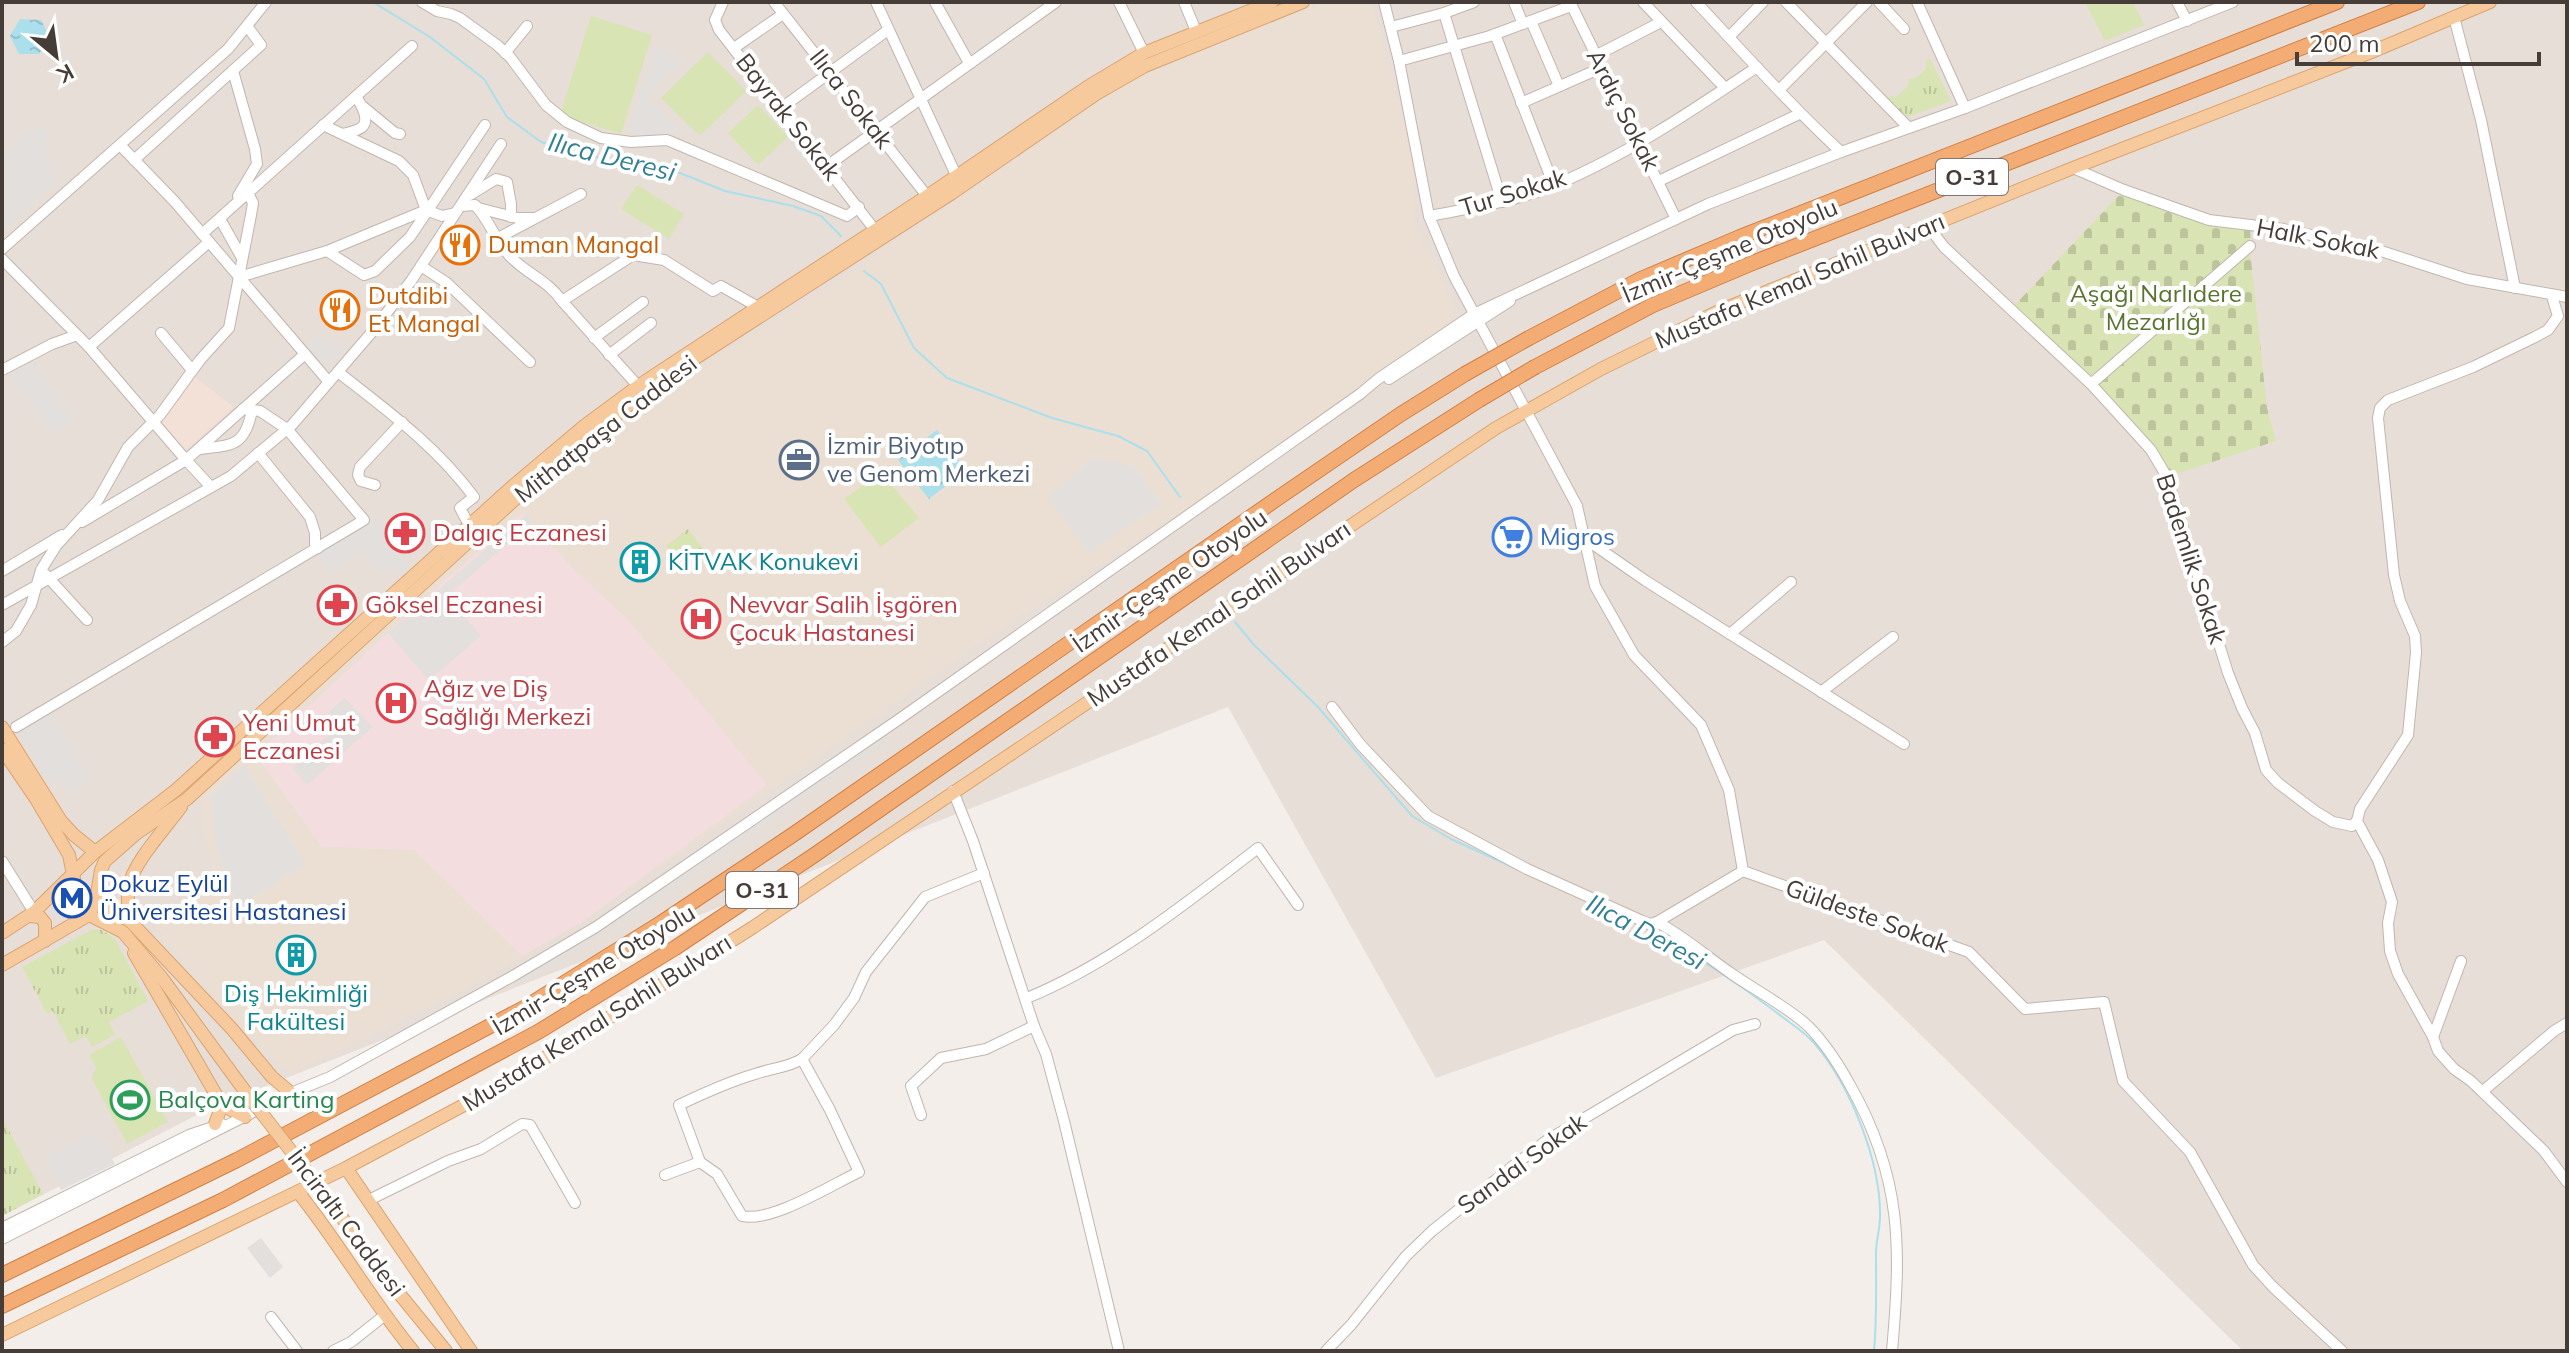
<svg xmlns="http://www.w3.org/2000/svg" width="2569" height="1353" font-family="Mulish,sans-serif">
<defs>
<pattern id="grass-tufts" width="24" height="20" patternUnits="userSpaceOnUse" patternTransform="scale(2)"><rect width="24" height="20" fill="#d9e4b5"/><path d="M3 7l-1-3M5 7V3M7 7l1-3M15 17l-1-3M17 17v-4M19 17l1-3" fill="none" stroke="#bcc49c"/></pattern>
<pattern id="cemetery-stones" width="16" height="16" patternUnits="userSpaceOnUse" patternTransform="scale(2)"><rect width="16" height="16" fill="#d9e4b5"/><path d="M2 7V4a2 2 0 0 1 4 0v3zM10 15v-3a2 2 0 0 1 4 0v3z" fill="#bcc49c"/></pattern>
<pattern id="water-ripples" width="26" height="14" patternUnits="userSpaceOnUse" patternTransform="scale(2)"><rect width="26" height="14" fill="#aadfeb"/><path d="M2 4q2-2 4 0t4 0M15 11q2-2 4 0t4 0" fill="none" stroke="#94c0ca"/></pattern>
</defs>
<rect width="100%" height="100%" fill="#f3eee9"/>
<polygon fill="#e7ded7" points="2,2 2567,2 2567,1351 2243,1351 1824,940 1436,1078 1228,707 210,1108 2,1216"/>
<polygon fill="#f3e0d6" points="191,374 234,407 184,452 157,421"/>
<polygon fill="#ebdfd4" points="1326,2 1372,2 1416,166 1414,224 1456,311 1451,323 1208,495 983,640 582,922 476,983 290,1074 238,1024 155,927 213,869 206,839 201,795 541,485 656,394 847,276 1133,79"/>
<polygon fill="#f3dddf" points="522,513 573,568 625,617 694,696 767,785 582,922 522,956 414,850 322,847 256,755 432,592"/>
<g fill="url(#grass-tufts)">
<polygon points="1930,59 1951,101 1905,118 1887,99 1890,96 1896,97 1907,87 1909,79 1916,78 1927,68 1926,60"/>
<polygon points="688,529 707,554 685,571 666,546"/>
<polygon points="91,930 102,930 115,939 148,1001 109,1022 115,1035 92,1047 86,1036 70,1044 53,1011 47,1014 22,967"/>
<polygon points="2,1118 43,1194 2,1216"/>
</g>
<polygon fill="url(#cemetery-stones)" points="2124,190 2209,220 2250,226 2251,260 2267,408 2276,441 2167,477 2151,450 2011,309"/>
<g fill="#d9e4b5">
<polygon points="2085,2 2133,2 2144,25 2105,41"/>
<polygon points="591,16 652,35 621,134 560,115"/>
<polygon points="708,52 746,91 700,136 661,98"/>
<polygon points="758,105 788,137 758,165 728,133"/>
<polygon points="637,185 684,214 669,239 621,209"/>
<polygon points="881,472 919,518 881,547 844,499"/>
<polygon points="121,1037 168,1122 127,1144 92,1079 93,1072 97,1069 89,1055"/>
</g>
<g fill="#e2dfdd">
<polygon points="655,44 682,60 656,86 650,100 681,130 644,138 628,131"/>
<polygon points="45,128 49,139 43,143 57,181 2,232 2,154 28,131"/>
<polygon points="317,336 345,348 327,367 306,347"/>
<polygon points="32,357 73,422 48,434 39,416 5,370"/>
<polygon points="1094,458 1134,466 1161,504 1089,553 1047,497"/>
<polygon points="527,514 533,522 447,596 481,636 429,680 388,633"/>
<polygon points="376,519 414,571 404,578 395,567 386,574 382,568 377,570 360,551 329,575 316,551"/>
<polygon points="345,698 372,727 307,785 292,768 337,729 329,712"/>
<polygon points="48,711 91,778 69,793 59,780 50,785 18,731"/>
<polygon points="883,738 885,741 658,899 522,983 519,980 654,895"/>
<polygon points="244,764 306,864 240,906 224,876 215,838 210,796"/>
<polygon points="98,1131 115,1164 61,1190 45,1157"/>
<polygon points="261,1238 283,1267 270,1278 247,1248"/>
</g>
<g fill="url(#water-ripples)">
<polygon points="20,19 41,20 50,37 39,54 19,54 10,36"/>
<polygon points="937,430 966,470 929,499 898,460"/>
</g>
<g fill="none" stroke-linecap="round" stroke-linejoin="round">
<g stroke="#aadfeb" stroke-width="2">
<polyline points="373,2 430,37 484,79 507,117 541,142 621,164 680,173 725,191 793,206 821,216 841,236"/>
<polyline points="864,271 881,284 914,348 947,378 1052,418 1118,436 1147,451 1180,497"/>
<polyline points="1235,622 1255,646 1317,706 1412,816 1451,839 1519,870"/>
<path d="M1648 929C1693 954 1735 981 1776 1012 1788 1022 1804 1031 1814 1043 1850 1084 1881 1162 1880 1217 1880 1229 1876 1241 1876 1253 1876 1286 1877 1318 1874 1351"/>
</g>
<g stroke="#c1b6af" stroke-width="12">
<g id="minor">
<polyline points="422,2 437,11 451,14 460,18 497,45 510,57 546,105 567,122 601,138 631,142 667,140 847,216 859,207"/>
<polyline points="723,2 715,20 719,30 875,230"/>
<polyline points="774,2 927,196"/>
<polyline points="876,2 956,175"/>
<polyline points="935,2 969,63"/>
<polyline points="1119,2 1144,53"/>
<polyline points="1184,2 1196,31"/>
<polyline points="1384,2 1399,61 1429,216 1454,276 1577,506 1595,586 1634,655 1701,725 1729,790 1743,871 1969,952 2025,1009 2104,1002 2123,1081 2190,1152 2253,1265 2273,1287 2342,1351"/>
<polyline points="1514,2 1523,24"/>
<polyline points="1570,2 1676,219"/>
<polyline points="1643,2 1725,88"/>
<path d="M1696 2C1744 53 1790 105 1841 152"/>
<polyline points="1786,2 1908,127"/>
<polyline points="1879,2 1904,29"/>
<polyline points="1917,2 1965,108"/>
<polyline points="2177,2 2187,21"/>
<polyline points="1444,13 1502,202"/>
<polyline points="2454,17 2481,120 2515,288"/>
<polyline points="1531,21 1559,86"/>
<polyline points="1391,27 1444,13 1474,2"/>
<polyline points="1495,34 1554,186"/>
<polyline points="1729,37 1763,2"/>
<polyline points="734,48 783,14"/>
<polyline points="505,53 527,26"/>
<polyline points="1595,56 1661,22"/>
<polyline points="1399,61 1490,36 1571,6"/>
<polyline points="233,71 255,149 257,164 238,196"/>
<polyline points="1779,90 1867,2"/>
<polyline points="356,96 361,105 395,133 400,134"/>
<polyline points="1521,103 1601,68"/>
<polyline points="780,109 888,30"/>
<polyline points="323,125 399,161 413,175 426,210"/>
<path d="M343 134C361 130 371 127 362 107"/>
<polyline points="120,145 175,202 329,382"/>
<polyline points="134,160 261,45 247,26"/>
<polyline points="827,166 1056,2"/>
<polyline points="2073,168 2124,190 2209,220 2283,229 2375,249 2467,279 2567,297"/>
<polyline points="1659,181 1799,114"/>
<polyline points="470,195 496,179 507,182 511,204 511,217"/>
<path d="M461 206 475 205C489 220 495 239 508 254 524 273 548 280 562 301"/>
<polyline points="478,208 517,218 535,218"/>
<path d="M1429 216C1471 208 1515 202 1555 185 1627 155 1693 110 1757 67"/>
<polyline points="220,219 242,258"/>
<polyline points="1928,226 1944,247 2091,384 2151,450 2167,477 2228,673 2242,708 2255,733 2266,770 2278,783 2315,811 2333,822 2352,826 2357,821"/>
<polyline points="202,234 412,46"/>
<polyline points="498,238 581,194"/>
<polyline points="2,249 228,49 266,2"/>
<polyline points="327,251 426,210 442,216 455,213"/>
<polyline points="2,259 89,347 186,460 305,354"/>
<polyline points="421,266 447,283 530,362"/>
<polyline points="239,277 327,251 364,275 375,271 410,237 485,125"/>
<polyline points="2552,296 2558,316 2548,330 2535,337 2473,367 2388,400 2380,408 2378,418 2394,575 2400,601 2415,636 2416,653 2408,735 2360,809 2357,821 2378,860 2392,902 2388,923 2390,951 2398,974 2433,1037 2438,1051 2454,1069 2471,1081 2544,1151 2567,1182"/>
<polyline points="161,333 192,370"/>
<polyline points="594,338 643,302"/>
<polyline points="89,347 209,242"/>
<polyline points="609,355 651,323"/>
<polyline points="2,370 52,344 77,335"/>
<path d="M338 372C389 412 435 445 474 497L460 508 469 525"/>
<polyline points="1389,379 1510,301"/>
<polyline points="2091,384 2250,246"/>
<polyline points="638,386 562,301 633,255 664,260 713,291 721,286 758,307"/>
<path d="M200 449C232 445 245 447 252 410"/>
<polyline points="258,453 310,517 315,533 315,544 318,548"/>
<polyline points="375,485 361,481 358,475 360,467 402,422"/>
<polyline points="82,522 186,460 211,487"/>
<polyline points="1584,538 1646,581 1904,744"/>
<polyline points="2,571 62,535"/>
<polyline points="45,574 87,620"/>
<polyline points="2,605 231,476 292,425 372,332 411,281 501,144"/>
<polyline points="1730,634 1791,582"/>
<polyline points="2,642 16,631 31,605 41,570 56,546 98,500 128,447 160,415 200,360 229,328 251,215 253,203 248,193"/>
<polyline points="1821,692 1893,637"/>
<path d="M1332 707 1360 744 1428 816 1527 869 1649 924 1657 922C1684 936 1707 957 1732 974 1755 990 1789 1008 1808 1026 1826 1044 1838 1063 1850 1085 1903 1178 1901 1249 1892 1351"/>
<polyline points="16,727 364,520 287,429 260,411 243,409"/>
<polyline points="953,791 973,841 1034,1026 1046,1054 1064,1121 1119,1351"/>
<polyline points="2,861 34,912"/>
<polyline points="1657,922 1743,871"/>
<path d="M1027 998C1112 963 1185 904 1258 848L1298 905"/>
<polyline points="2433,1037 2461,961"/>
<polyline points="2483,1091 2554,1031 2567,1023"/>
<polyline points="921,1115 911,1086 941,1058 986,1049 1034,1026"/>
<path d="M700 1162 679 1105C704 1093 728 1082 755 1074 772 1068 787 1068 802 1059"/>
<path d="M665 1175 700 1162 717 1174 742 1216C771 1223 831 1185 859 1172L830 1110 802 1059 834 1025 854 998 866 972 925 897 984 873"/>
<polyline points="369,1200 448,1161 481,1149 522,1124 530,1125 575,1203"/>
<polyline points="2,1228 189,1135 222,1124"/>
<polyline points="2,1239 291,1093 330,1077 513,976 596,927 898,720 1360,394 1378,379 1474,314 1708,204 1841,152 1965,108 2233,2"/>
<polyline points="271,1317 297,1351"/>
<polyline points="333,1351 351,1342 385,1315"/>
<polyline points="1326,1351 1351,1325 1406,1256 1432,1231 1517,1163 1546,1141 1733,1030 1755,1024"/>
</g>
</g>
<g stroke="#dba36f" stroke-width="14">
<g id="major">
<polyline points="2,727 61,821 74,835 95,852"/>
<polyline points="2,749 36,799 69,855 76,889 89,915 123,932 162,978 250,1098"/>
<polyline points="96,895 96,900 103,908 130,921 232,1029 272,1077 291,1093"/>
<polyline points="29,916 40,917 45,923 45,941"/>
<path d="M130 921C129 910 127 900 128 889 133 862 165 829 181 807"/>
<polyline points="2,933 34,912 95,852 176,790 514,485 584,426 638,386 927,196 1089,86 1144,53 1272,2"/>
<polyline points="134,953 222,1105 245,1117"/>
<polyline points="2,965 89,915 96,900 101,870 105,861 137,833 187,799 535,481 635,400 694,359 952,193 1096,94 1145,66 1303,2"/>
<polyline points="215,1124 222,1105"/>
<polyline points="346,1168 471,1351"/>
<path d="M298 1192C339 1243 371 1300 413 1351"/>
<polyline points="332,1204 384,1275 446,1351"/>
<polyline points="2,1335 346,1168 464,1105 548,1056 752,928 1496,428 1601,369 1721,310 2073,168 2369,53 2490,2"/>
</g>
</g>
<g stroke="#d27f44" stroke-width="16">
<g id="highway">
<polyline points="1529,338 1641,279 1740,237 2337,2"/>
<polyline points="1535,367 1653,305 1755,262 2418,2"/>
<polyline points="2,1275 237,1160 524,1008 661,923 794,834 1278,498 1401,414 1465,374"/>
<polyline points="2,1306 223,1200 538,1032 675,948 813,856 1354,480 1479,400"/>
</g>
</g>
<use href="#minor" stroke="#fff" stroke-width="10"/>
<use href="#major" stroke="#f7ca9e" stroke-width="12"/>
<use href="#highway" stroke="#f3ad74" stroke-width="14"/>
<g stroke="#dba36f" stroke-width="14" stroke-linecap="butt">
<polyline id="major-bridge" points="250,1098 332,1204"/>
</g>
<g stroke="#d27f44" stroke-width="16" stroke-linecap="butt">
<g id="highway-bridge">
<polyline points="1465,374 1529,338"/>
<polyline points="1479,400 1535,367"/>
</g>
</g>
<use href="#major-bridge" stroke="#f7ca9e" stroke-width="12"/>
<use href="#highway-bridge" stroke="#f3ad74" stroke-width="14"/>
</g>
<defs>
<g id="restaurant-ring" transform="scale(2)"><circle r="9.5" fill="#fff" stroke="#e8710a" stroke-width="1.5"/><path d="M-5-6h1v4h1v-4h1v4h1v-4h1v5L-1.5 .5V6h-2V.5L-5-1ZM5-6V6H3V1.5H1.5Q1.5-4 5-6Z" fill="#e8710a"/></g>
<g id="office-ring" transform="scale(2)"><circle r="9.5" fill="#fff" stroke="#5c6f8a" stroke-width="1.5"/><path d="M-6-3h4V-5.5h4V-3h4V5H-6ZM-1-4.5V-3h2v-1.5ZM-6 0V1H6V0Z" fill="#5c6f8a"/></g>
<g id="pharmacy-ring" transform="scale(2)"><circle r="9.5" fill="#fff" stroke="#e0444e" stroke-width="1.5"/><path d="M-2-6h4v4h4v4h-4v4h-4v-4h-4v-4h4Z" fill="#e0444e"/></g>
<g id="supermarket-ring" transform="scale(2)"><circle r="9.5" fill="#fff" stroke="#3f7fe0" stroke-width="1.5"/><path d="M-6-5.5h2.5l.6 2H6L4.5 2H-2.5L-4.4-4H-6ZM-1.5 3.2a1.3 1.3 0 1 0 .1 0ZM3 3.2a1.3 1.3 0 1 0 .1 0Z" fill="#3f7fe0"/></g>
<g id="building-ring" transform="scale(2)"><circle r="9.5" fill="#fff" stroke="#0f9aa8" stroke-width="1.5"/><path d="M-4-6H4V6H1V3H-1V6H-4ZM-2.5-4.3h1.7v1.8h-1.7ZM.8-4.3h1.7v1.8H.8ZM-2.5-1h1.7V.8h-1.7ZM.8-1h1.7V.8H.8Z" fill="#0f9aa8"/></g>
<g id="hospital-ring" transform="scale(2)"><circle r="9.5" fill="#fff" stroke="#e0444e" stroke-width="1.5"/><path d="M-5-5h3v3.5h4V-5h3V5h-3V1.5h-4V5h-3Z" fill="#e0444e"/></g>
<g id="metro-ring" transform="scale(2)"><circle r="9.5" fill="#fff" stroke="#1a4fb4" stroke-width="1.5"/><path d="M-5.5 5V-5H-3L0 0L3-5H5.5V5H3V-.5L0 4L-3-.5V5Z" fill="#1a4fb4"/></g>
<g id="stadium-ring" transform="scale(2)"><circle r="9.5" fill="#fff" stroke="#2e9e5b" stroke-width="1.5"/><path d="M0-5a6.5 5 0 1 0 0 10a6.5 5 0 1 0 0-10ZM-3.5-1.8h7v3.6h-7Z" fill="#2e9e5b"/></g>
</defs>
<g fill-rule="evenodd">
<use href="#restaurant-ring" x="460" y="245"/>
<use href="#restaurant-ring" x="340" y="310"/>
<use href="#office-ring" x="799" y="460"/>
<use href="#pharmacy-ring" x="405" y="533"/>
<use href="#supermarket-ring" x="1512" y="537"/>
<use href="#building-ring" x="640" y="562"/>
<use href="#pharmacy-ring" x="337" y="605"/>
<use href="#hospital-ring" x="701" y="619"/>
<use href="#hospital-ring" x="396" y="703"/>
<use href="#pharmacy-ring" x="215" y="737"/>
<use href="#metro-ring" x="72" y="898"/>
<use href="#building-ring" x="296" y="955"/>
<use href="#stadium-ring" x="130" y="1100"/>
</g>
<g text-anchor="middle" stroke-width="8" stroke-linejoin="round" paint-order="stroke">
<g fill="#fff" stroke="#7e7774" stroke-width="2">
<rect x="1936" y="159" width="72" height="36" rx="6"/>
<rect x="726" y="872" width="72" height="36" rx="6"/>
</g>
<g font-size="22" font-weight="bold" fill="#463d38">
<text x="1972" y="185">O-31</text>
<text x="762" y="898">O-31</text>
</g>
<g font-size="24" fill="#463d38" stroke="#fff">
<text transform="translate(851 99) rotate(52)" y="8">Ilıca Sokak</text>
<text transform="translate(1623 110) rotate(63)" y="8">Ardıç Sokak</text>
<text transform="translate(788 117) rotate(52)" y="8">Bayrak Sokak</text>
<text transform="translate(1513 193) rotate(-17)" y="8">Tur Sokak</text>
<text transform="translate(2318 239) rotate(11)" y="8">Halk Sokak</text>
<text transform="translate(1730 251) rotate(-23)" y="8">İzmir-Çeşme Otoyolu</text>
<text transform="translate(1800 281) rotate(-23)" y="8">Mustafa Kemal Sahil Bulvarı</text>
<text transform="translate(606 429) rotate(-38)" y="8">Mithatpaşa Caddesi</text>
<text transform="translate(2191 559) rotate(72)" y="8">Bademlik Sokak</text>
<text transform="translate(1170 581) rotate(-35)" y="8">İzmir-Çeşme Otoyolu</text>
<text transform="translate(1219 614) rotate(-34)" y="8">Mustafa Kemal Sahil Bulvarı</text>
<text transform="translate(1867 916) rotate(20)" y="8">Güldeste Sokak</text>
<text transform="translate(594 970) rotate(-31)" y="8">İzmir-Çeşme Otoyolu</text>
<text transform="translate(597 1023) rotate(-32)" y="8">Mustafa Kemal Sahil Bulvarı</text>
<text transform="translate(1522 1164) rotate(-36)" y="8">Sandal Sokak</text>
<text transform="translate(346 1223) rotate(53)" y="8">İnciraltı Caddesi</text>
</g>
<g font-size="24" fill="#c56008" stroke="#fff" text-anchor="start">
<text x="488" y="253">Duman Mangal</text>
<text x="368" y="304">Dutdibi<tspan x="368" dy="28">Et Mangal</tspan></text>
</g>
<g font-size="24" fill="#58742f" stroke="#fff">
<text x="2156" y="302">Aşağı Narlıdere<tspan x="2156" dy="28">Mezarlığı</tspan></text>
</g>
<g font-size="24" fill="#4e5e75" stroke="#fff" text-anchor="start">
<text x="827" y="454">İzmir Biyotıp<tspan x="827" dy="28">ve Genom Merkezi</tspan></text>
</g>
<g font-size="24" fill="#be3a42" stroke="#fff" text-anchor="start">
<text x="433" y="541">Dalgıç Eczanesi</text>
<text x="365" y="613">Göksel Eczanesi</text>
<text x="729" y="613">Nevvar Salih İşgören<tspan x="729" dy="28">Çocuk Hastanesi</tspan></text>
<text x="424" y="697">Ağız ve Diş<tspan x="424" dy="28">Sağlığı Merkezi</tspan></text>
<text x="243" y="731">Yeni Umut<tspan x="243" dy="28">Eczanesi</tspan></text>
</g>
<g font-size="24" fill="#366cbe" stroke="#fff" text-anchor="start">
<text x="1540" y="545">Migros</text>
</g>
<g font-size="24" fill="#0d838f" stroke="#fff" text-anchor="start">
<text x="668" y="570">KİTVAK Konukevi</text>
<text x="296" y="1002" text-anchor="middle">Diş Hekimliği<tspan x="296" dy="28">Fakültesi</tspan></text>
</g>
<g font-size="24" fill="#164399" stroke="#fff" text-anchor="start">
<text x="100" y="892">Dokuz Eylül<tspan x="100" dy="28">Üniversitesi Hastanesi</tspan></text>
</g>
<g font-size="24" fill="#27864d" stroke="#fff" text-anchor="start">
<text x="158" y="1108">Balçova Karting</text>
</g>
<g font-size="26" font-style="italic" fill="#328093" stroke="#fff">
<text transform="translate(612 157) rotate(14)" y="9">Ilıca Deresi</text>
<text transform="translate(1646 932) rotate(28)" y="9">Ilıca Deresi</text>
</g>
</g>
<rect width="2569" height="1353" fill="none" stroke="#463d38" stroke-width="8"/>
<g transform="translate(56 56) rotate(151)" stroke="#ffffff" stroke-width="6" paint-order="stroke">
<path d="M0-6L14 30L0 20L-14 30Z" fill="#463d38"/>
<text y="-12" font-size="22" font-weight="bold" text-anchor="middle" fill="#463d38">K</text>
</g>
<path d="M2297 52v12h242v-12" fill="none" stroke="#463d38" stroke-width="4"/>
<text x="2309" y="52" font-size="24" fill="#463d38" stroke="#ffffff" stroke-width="6" paint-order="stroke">200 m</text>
</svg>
